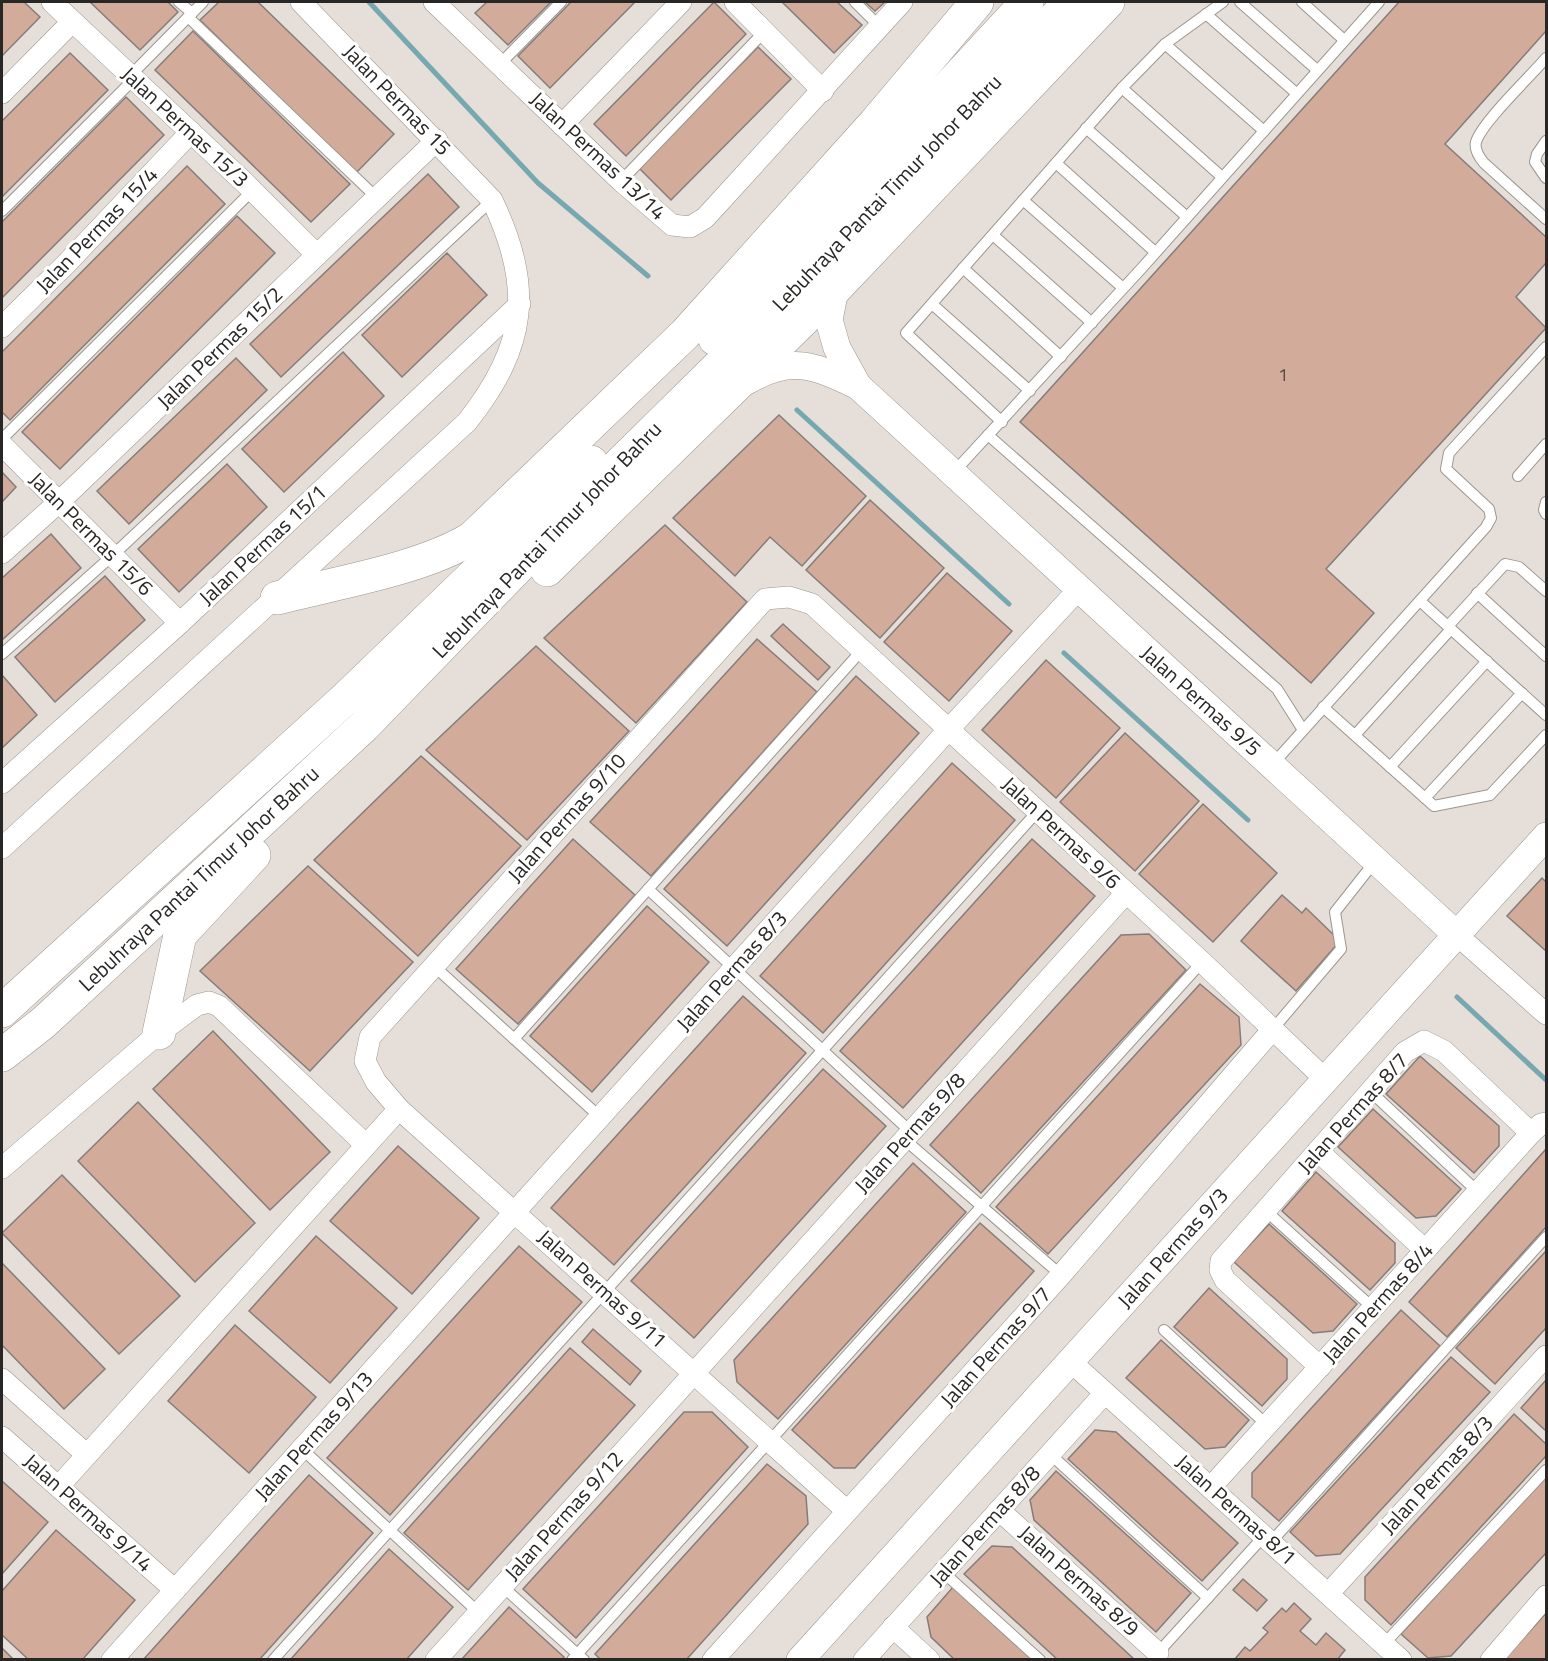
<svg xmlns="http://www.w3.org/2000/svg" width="1548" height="1661" font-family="'Titillium Web',sans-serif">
<rect width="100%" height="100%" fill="#e6dfd9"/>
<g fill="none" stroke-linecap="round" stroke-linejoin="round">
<g stroke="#77a7b0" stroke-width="5">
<polyline points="369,2 538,183 648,276"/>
<polyline points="797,410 1009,604"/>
<polyline points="1064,653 1248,820"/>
<polyline points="1457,997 1546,1080"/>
</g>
</g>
<g fill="#d2ab9a" stroke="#857d7a" stroke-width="1.5">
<polygon points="2,2 24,2 40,17 2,56"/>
<polygon points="90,2 168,2 178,12 140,50"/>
<polygon points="219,2 258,2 394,134 356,173 200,20"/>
<polygon points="487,2 551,2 508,45 475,13"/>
<polygon points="571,2 635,2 550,88 518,56"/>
<polygon points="714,2 746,34 626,156 594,124"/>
<polygon points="782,2 837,2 862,25 834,53"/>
<polygon points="865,2 885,2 875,11"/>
<polygon points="1399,2 1546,2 1546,31 1445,144 1546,237 1546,263 1516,297 1546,328 1326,569 1374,613 1311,683 1020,422"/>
<polygon points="193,31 350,184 311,222 155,70"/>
<polygon points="758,47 791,79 671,200 639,168"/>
<polygon points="70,53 108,90 2,197 2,121"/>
<polygon points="126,97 164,135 2,298 2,222"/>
<polygon points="187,166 225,204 10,420 2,412 2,352"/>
<polygon points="428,174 459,207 281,377 250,344"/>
<polygon points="237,216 275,253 60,469 22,432"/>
<polygon points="447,253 487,295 402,377 362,335"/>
<polygon points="343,352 384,396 284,492 242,449"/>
<polygon points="236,358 267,390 129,524 97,491"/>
<polygon points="779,415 866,496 802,566 770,537 735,576 673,518"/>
<polygon points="227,464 267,507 179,592 138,549"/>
<polygon points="2,472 16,487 2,502"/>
<polygon points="870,500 944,568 880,638 806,570"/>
<polygon points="665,525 747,602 636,723 544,638"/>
<polygon points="51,534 81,568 2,640 2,578"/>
<polygon points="947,573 1012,631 949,701 884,642"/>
<polygon points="105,576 145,620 55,702 15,657"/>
<polygon points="783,624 830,667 818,680 771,636"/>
<polygon points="757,639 817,692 651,876 590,822"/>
<polygon points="536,646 629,731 527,840 426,750"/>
<polygon points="1046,660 1120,728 1056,798 982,730"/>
<polygon points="2,675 37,715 2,748"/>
<polygon points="856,676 919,733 727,946 664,889"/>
<polygon points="1125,733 1199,801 1135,871 1060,802"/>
<polygon points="421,756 521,846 418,956 314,860"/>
<polygon points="952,763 1015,820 823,1033 760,976"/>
<polygon points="1203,804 1277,873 1213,942 1139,874"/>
<polygon points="573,839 635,895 518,1024 456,969"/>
<polygon points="1032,839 1095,896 903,1108 840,1051"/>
<polygon points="308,866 413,962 310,1071 200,971"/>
<polygon points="1542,878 1546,882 1546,951 1507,916"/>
<polygon points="1282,895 1302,913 1306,908 1340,941 1296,991 1241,941"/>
<polygon points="647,906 709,962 592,1092 530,1036"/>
<polygon points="1149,934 1186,970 981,1193 930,1145 1121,935"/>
<polygon points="1200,984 1239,1017 1241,1045 1048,1254 996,1207"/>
<polygon points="743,996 806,1053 614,1265 551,1208"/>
<polygon points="213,1031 330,1152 270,1210 153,1089"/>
<polygon points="1420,1056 1499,1126 1499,1146 1474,1173 1386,1094"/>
<polygon points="823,1069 886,1126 694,1338 631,1281"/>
<polygon points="138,1102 255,1223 195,1282 78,1161"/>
<polygon points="1373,1109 1461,1189 1436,1216 1416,1218 1338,1147"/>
<polygon points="398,1146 479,1218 412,1294 330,1221"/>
<polygon points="1546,1149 1546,1227 1447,1337 1409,1302"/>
<polygon points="913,1163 966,1212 778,1419 737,1382 734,1360"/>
<polygon points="1316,1172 1395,1243 1395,1263 1370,1290 1282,1211"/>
<polygon points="62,1175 180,1296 119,1354 2,1233"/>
<polygon points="980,1223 1034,1271 855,1468 834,1468 792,1430"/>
<polygon points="1269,1224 1357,1304 1333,1331 1313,1333 1234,1262"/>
<polygon points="316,1236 397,1308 330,1383 249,1311"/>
<polygon points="519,1246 582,1302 390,1515 327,1458"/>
<polygon points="1546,1251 1546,1328 1495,1384 1456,1348"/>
<polygon points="2,1263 105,1369 64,1409 2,1345"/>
<polygon points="1209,1288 1287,1359 1287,1379 1262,1406 1174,1327"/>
<polygon points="1401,1310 1440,1346 1279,1521 1252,1497 1252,1473"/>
<polygon points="235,1325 316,1397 249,1473 168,1401"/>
<polygon points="593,1329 641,1371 630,1385 582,1342"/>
<polygon points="1161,1340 1249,1420 1225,1447 1205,1449 1126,1378"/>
<polygon points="570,1348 635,1405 468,1590 404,1533"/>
<polygon points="1451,1357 1490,1392 1340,1554 1316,1556 1290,1532"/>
<polygon points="1546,1380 1546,1431 1521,1408"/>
<polygon points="684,1412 712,1412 748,1447 576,1638 523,1589"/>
<polygon points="1514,1414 1546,1444 1546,1456 1391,1625 1365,1600 1365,1577"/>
<polygon points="1095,1430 1116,1432 1238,1543 1202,1581 1068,1459"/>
<polygon points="767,1464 806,1496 808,1524 686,1660 601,1660 595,1654"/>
<polygon points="1056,1471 1191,1593 1156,1632 1034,1520 1030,1500"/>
<polygon points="309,1475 373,1533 259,1660 143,1660"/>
<polygon points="1546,1476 1546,1553 1451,1656 1428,1658 1401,1634"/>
<polygon points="2,1481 48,1522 2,1574"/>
<polygon points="56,1530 135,1600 82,1660 29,1660 2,1635 2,1591"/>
<polygon points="992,1546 1012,1547 1134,1659 1058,1660 964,1574"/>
<polygon points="389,1549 453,1607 406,1660 290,1660"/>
<polygon points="1243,1579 1267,1600 1257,1611 1233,1590"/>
<polygon points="953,1587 1033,1660 955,1660 931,1637 927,1617"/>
<polygon points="1294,1603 1311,1619 1300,1631 1316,1645 1326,1633 1345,1650 1337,1660 1234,1660 1245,1647 1250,1651 1268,1632 1263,1628 1282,1608 1286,1612"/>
<polygon points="509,1607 564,1657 562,1660 461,1660"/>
<polygon points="1546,1613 1546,1660 1504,1660"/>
<polygon points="2,1648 14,1660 2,1660"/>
</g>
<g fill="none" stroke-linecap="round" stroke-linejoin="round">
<g stroke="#9c9690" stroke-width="12">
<g id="service">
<polyline points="179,2 192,13"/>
<polyline points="855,2 879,26"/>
<polyline points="1240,2 1317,70"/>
<polyline points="1302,2 1344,40"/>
<polyline points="1206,14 1296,93"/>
<polyline points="188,17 377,198"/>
<polyline points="1165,44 1264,131"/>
<path d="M1546 58C1531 76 1482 122 1476 142 1474 150 1479 157 1484 163L1546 219"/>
<polyline points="499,65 561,2"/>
<polyline points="130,76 203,2"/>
<polyline points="1122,88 1222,177"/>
<polyline points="1086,128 1187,217"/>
<polyline points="1546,141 1537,154 1535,162 1546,178"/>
<polyline points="1056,163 1155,252"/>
<polyline points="621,181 765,31"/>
<polyline points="1023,200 1123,288"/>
<polyline points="2,211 134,79"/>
<polyline points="993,235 1092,323"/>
<polyline points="963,268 1061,357"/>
<polyline points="932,304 1030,391"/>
<polyline points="1002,422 906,333 1122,88 1165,44 1223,2"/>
<polyline points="988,435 1277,689 1303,730"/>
<polyline points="2,439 253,190"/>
<polyline points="954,472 1141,269 1379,2"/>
<polyline points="1518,476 1546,444"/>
<polyline points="1546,502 1544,510 1546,514"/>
<polyline points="1477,593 1546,656"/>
<polyline points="1420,601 1546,715"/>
<polyline points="1448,626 1505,564 1519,567 1546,591"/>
<polyline points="2,654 113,555 492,200"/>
<polyline points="1323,707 1434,806 1490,795 1546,735"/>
<polyline points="1355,735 1451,629"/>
<polyline points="1272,765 1486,527 1491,518 1489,509 1446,469 1449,453 1546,347"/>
<polyline points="1390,767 1487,661"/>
<polyline points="1425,798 1522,693"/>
<polyline points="648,889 911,1132"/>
<polyline points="434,966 601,1118"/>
<polyline points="1273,1029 1341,949 1335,912 1376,860"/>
<polyline points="514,1039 862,650"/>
<polyline points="1370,1091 1478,1192"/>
<polyline points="904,1139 1061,1275"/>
<polyline points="1265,1210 1373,1308"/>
<polyline points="1164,1330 1267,1425"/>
<polyline points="302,1449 478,1612"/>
<polyline points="1050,1454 1208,1598"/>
<polyline points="1271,1542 1546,1237"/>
<polyline points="943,1572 1040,1660"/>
<polyline points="502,1586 584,1660"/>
<polyline points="1384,1644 1546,1470"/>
<polyline points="1155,1656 1264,1536"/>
<polyline points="273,1660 1037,812"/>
<polyline points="572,1660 1202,962"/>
</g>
</g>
<g stroke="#9c9690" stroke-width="22">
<g id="minor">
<polyline points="52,2 246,184 317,255"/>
<polyline points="434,2 621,181 672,225 690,227 705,218 902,2"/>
<polyline points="735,2 823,91"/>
<polyline points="2,93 72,22"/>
<polyline points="562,125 681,2"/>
<polyline points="2,327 67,263 191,132"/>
<polyline points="2,445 180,623"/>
<polyline points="2,553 59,502 437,140"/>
<polyline points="2,783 180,623 520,304"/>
<path d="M2 848 467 422C527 346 534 288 492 200L301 2"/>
<polyline points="1457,935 1546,1014"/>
<polyline points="1318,1151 1425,1250"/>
<polyline points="2,1168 159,1033 197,1005 209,1002 219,1006 366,1145"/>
<polyline points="1070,1361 1401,1660"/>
<polyline points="1320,1367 1225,1280 1220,1270 1221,1261 1405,1052 1424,1041 1444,1051 1531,1133"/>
<polyline points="2,1379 87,1455"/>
<polyline points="2,1437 175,1590"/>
<polyline points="59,1486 399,1109"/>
<polyline points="1211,1487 1531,1133 1541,1124 1546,1123"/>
<polyline points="999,1510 1158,1653"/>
<polyline points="847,1511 399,1109 376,1082 365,1061 370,1037 765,599 789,597 812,604 1202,962 1326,1080"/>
<polyline points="1328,1594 1546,1356"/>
<polyline points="893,1627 929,1660"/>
<polyline points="112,1660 948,730 1078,590"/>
<polyline points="436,1660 1126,893"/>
<polyline points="713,1660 1061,1275 1273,1029"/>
<polyline points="864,1660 1105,1393"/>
<polyline points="1491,1660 1546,1596"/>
</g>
</g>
<g stroke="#9c9690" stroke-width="28">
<g id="tertiary">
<polyline points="835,289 829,320 837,348 858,386"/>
<path d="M747 381C791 355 814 365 858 386L1457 935"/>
<polyline points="800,1660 1546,836"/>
</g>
</g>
<g stroke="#9c9690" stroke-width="34">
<g id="trunk">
<polyline points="715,339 1027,2"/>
<polyline points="547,570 835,289 1108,2"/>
<path d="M277 598C335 583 422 569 472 538L685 334 875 123 977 2"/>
<polyline points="2,1011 347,697 591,462"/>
<polyline points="159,1033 180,935 254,855"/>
<polyline points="2,1055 43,1023 364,726 586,497 782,304 1070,2"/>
</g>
</g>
<use href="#service" stroke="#fff" stroke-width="10"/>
<use href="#minor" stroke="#fff" stroke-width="21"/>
<use href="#tertiary" stroke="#fff" stroke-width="27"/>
<use href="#trunk" stroke="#fff" stroke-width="33"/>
</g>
<g text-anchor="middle" stroke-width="6" stroke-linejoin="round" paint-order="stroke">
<g font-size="18" fill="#534842">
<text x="1283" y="381">1</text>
</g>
<g font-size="21" fill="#292725" stroke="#fff">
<text transform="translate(397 100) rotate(46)" y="7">Jalan Permas 15</text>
<text transform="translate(185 127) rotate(43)" y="7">Jalan Permas 15/3</text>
<text transform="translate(598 156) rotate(43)" y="7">Jalan Permas 13/14</text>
<text transform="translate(887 193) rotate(-46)" y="7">Lebuhraya Pantai Timur Johor Bahru</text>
<text transform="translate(97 230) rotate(-46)" y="7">Jalan Permas 15/4</text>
<text transform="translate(220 348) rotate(-44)" y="7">Jalan Permas 15/2</text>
<text transform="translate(91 534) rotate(45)" y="7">Jalan Permas 15/6</text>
<text transform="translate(547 540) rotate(-46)" y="7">Lebuhraya Pantai Timur Johor Bahru</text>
<text transform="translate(263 545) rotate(-43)" y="7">Jalan Permas 15/1</text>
<text transform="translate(1201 701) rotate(42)" y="7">Jalan Permas 9/5</text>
<text transform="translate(567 818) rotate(-48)" y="7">Jalan Permas 9/10</text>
<text transform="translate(1061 833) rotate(43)" y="7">Jalan Permas 9/6</text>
<text transform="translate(199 879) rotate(-43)" y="7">Lebuhraya Pantai Timur Johor Bahru</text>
<text transform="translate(732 971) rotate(-48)" y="7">Jalan Permas 8/3</text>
<text transform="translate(1353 1113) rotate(-48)" y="7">Jalan Permas 8/7</text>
<text transform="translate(910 1133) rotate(-48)" y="7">Jalan Permas 9/8</text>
<text transform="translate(1173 1248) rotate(-48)" y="7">Jalan Permas 9/3</text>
<text transform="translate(602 1289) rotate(42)" y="7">Jalan Permas 9/11</text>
<text transform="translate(1378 1303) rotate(-48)" y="7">Jalan Permas 8/4</text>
<text transform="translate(996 1347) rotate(-48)" y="7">Jalan Permas 9/7</text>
<text transform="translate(314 1436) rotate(-48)" y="7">Jalan Permas 9/13</text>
<text transform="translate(1437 1475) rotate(-47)" y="7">Jalan Permas 8/3</text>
<text transform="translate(1236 1510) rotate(42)" y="7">Jalan Permas 8/1</text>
<text transform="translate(88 1513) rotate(42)" y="7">Jalan Permas 9/14</text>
<text transform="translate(564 1516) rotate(-48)" y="7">Jalan Permas 9/12</text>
<text transform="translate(985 1526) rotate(-48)" y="7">Jalan Permas 8/8</text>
<text transform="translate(1079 1581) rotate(42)" y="7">Jalan Permas 8/9</text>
</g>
</g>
<rect width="1548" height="1661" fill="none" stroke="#292725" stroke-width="6"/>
</svg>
